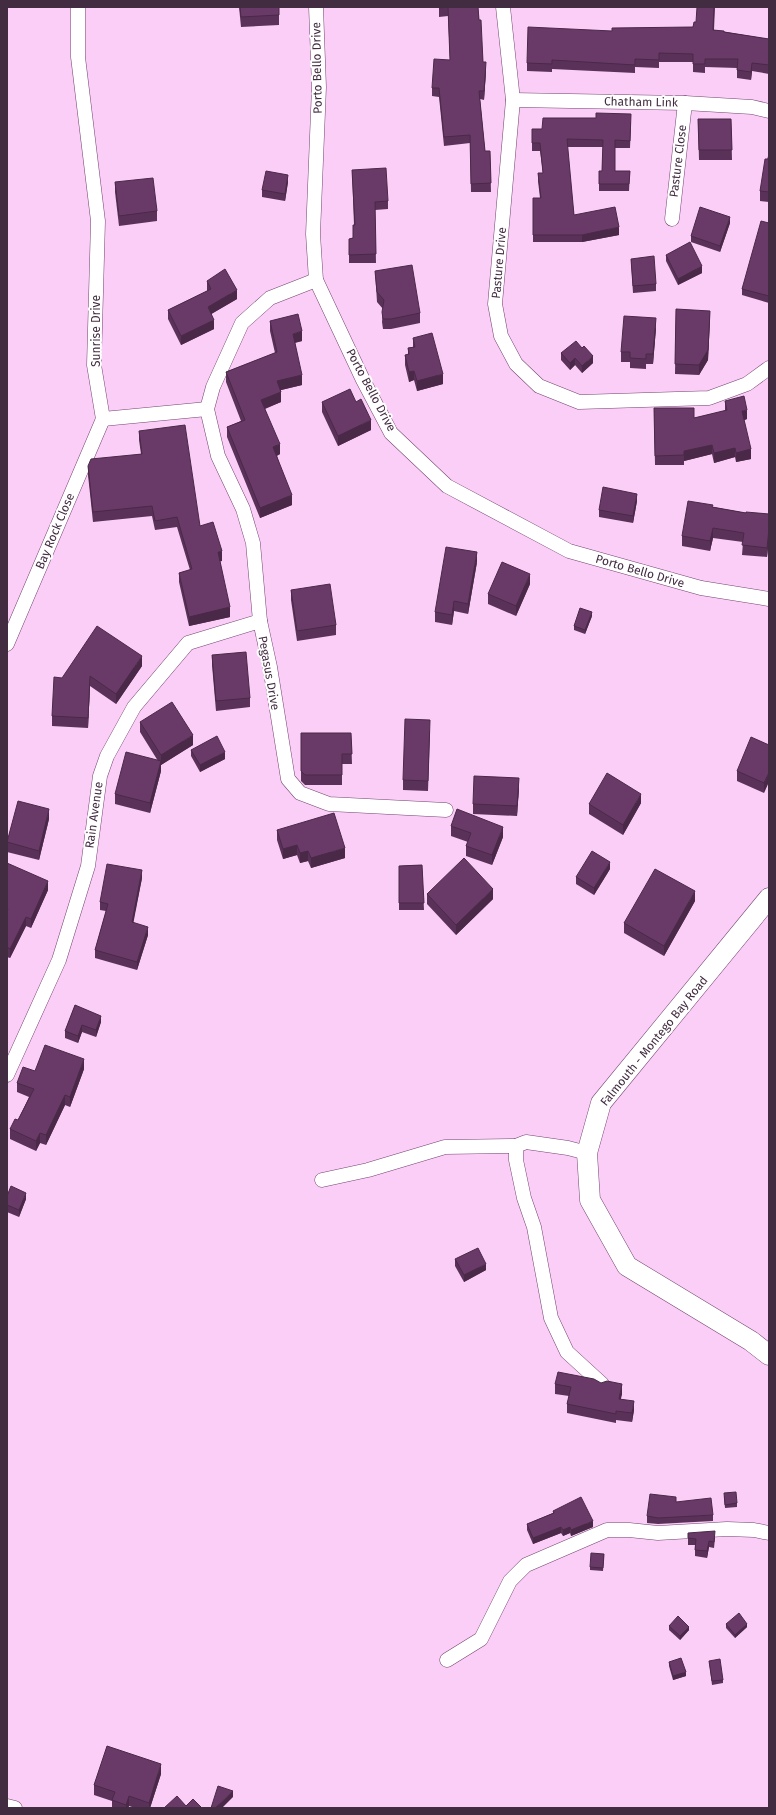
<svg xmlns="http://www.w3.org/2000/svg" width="776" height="1815" font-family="'Fira Sans',sans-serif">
<rect width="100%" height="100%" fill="#fbcef7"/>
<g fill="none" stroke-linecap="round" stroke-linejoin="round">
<g stroke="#734471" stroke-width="15">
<g id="street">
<polyline points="78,7 78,57 98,221 94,365 103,419"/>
<polyline points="316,7 319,87 313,234 316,280 363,380 391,433 447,486 569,551 701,588 769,599"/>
<polyline points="503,7 513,100 495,304 501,336 516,364 539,386 579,402 709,398 747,384 769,368"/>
<polyline points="513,100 685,103 752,107 769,111"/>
<polyline points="672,219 685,103"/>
<polyline points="207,409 218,456 243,509 253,543 260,621 270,667 288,779 300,793 329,804 446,810"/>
<polyline points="207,409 213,387 242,323 270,298 316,280"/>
<polyline points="103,419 207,409"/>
<polyline points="7,644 103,419"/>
<polyline points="7,1075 59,960 88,866 100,776 107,756 134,707 188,643 260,621"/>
<polyline points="587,1153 568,1148 526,1142 516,1146 516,1160 524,1198 534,1227 551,1318 567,1352 602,1384"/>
<polyline points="322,1180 368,1170 445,1147 516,1146"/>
<polyline points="447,1660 481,1639 510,1581 526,1565 607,1530 629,1530 658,1533 727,1529 754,1530 769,1533"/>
<polyline points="7,1806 15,1808"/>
</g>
</g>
<g stroke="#734471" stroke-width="21">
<polyline id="secondary" points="769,898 601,1103 587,1153 590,1200 627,1266 751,1341 769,1355"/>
</g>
<use href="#street" stroke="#fff" stroke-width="14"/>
<use href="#secondary" stroke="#fff" stroke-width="20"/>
</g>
<g fill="#5a3259">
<polygon points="239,7 279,7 279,25 241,27"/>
<polygon points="439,7 478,7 483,62 486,71 484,100 480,99 485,151 490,151 491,192 471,192 470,143 444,146 439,97 432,96 432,88 450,60 448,16 439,17"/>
<polygon points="715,7 714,30 769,39 769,74 752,71 751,80 737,78 737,68 705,67 705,73 693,72 693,62 659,62 659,68 635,67 635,73 552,69 552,72 527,71 527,63 612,31 693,27 696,22"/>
<polygon points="698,119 731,119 732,160 699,160"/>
<polygon points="631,122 630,148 615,148 615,171 630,171 629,191 599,191 599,171 602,171 603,147 567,147 574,215 619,235 582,242 533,242 533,198 540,198 538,181 538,173 543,173 540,151 532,151 532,129 542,129"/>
<polygon points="769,153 769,202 760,201 760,191"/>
<polygon points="352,170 388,201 388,209 375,210 376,263 349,263 349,239 353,238 354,225"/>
<polygon points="115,182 157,211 157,221 119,226 115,192"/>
<polygon points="288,182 285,201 262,197 262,190"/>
<polygon points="730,223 720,252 691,242 691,236"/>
<polygon points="769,223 769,303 742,295 742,289"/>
<polygon points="666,255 702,273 678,285 666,261"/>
<polygon points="631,259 656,284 656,291 633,293"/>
<polygon points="375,271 420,313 420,323 391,329 383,329 382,322 383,309 377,302"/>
<polygon points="207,281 237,299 211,314 214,329 181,345 168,319 168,310 207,291"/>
<polygon points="676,309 710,321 708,360 699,375 675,374"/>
<polygon points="270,321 302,341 295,343 302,385 281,390 281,402 265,409 280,454 277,456 292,505 260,518 227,437 227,427 241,421 226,382 226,372 275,353 270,331"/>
<polygon points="656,328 653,364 646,364 646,369 630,368 630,362 621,362 621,352"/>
<polygon points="413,338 443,384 417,391 414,380 409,382 405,365 405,355 408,355 408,348 413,347"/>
<polygon points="561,353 593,363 582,373 575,365 570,370 561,360"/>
<polygon points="725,401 747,419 744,420 751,459 736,462 735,457 714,463 712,454 684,461 684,465 655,465 654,408 694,418 725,411"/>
<polygon points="322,402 371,430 338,446 322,412"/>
<polygon points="139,431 200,526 222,561 220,561 230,617 189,626 179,582 179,573 190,570 177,527 155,530 152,516 93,522 88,475 88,466 141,454 139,440"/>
<polygon points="637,501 633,523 599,517 599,510"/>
<polygon points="713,507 746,513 769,514 769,539 767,557 742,555 743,542 713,538 710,551 682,546 682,536"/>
<polygon points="477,562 468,614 454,611 452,625 435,622 435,612"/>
<polygon points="530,584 516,616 488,604 488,594"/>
<polygon points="291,590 336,625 336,635 297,641 291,600"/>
<polygon points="592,616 585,634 574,630 574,626"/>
<polygon points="212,655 250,698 250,707 216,711 212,665"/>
<polygon points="142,666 116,704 90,686 88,728 52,726 52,716 62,678"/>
<polygon points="140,722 193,745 161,765 161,771 150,813 115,804 115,794 158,761 140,732"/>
<polygon points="430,730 428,791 403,790 403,780"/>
<polygon points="301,733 351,733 352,764 342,764 342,785 305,785 301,781"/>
<polygon points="769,745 764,793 737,781 737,771"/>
<polygon points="191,750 225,759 200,772 191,756"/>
<polygon points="519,788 517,816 473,814 473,804"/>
<polygon points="641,803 623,835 589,814 589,804"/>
<polygon points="49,819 39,860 7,852 7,841"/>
<polygon points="451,826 503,837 492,865 466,856 466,846 468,842 451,836"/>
<polygon points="277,830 345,858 311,868 308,861 300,863 297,855 283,859 277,840"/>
<polygon points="7,863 48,890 31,928 26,926 10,958 7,957"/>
<polygon points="422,865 424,910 399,910 399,866"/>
<polygon points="610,869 594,895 576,884 576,877"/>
<polygon points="142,878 133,922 148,935 137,970 95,958 95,950 106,911 100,910 100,902"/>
<polygon points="427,894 493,899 456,935 427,904"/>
<polygon points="695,901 664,956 624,933 624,923"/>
<polygon points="75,1005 101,1022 96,1037 82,1032 78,1043 65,1038 65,1031"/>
<polygon points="84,1069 70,1107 65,1105 46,1145 40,1143 36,1151 10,1139 10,1129 18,1120 29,1097 17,1092 17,1083 35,1071"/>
<polygon points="7,1196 26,1199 19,1217 7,1212"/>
<polygon points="455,1259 486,1270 464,1282 455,1266"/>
<polygon points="601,1383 622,1394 620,1399 634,1410 632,1422 616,1420 616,1423 567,1413 567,1404 569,1396 555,1394 555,1384"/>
<polygon points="724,1496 737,1503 737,1507 725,1508"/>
<polygon points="553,1511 593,1527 571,1536 570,1533 563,1536 561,1533 533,1544 527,1530 527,1524 553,1513"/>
<polygon points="713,1515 713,1521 658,1524 647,1523 647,1516"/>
<polygon points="688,1538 715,1538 714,1548 709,1547 707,1558 695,1556 695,1545 688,1545"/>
<polygon points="604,1554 603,1571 590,1570 590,1567"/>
<polygon points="726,1624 747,1627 735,1638 726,1628"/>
<polygon points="669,1626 689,1630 680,1640 669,1630"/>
<polygon points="709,1661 723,1680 723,1683 712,1685"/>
<polygon points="669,1662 686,1676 673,1680 669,1666"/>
<polygon points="161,1774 150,1808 135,1808 129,1806 128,1808 112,1808 112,1801 94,1795 94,1785"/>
</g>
<g fill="#4a2948">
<polygon points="486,62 486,71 484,100 484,91"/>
<polygon points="752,63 752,71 751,80 751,72"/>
<polygon points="288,175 288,182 285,201 285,194"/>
<polygon points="730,217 730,223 720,252 720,246"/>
<polygon points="619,227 619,235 582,242 582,235"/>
<polygon points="702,266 702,273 678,285 678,279"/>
<polygon points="237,290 237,299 208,316 208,307"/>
<polygon points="710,311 708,360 699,375 699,365"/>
<polygon points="656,318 656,328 653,364 653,354"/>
<polygon points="214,320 214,329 181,345 181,336"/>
<polygon points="302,331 302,341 293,343 293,334"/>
<polygon points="593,356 593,363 582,373 582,366"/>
<polygon points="575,358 575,365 570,370 570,363"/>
<polygon points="414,371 414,380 409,382 409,372"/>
<polygon points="443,374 443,384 417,391 417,381"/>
<polygon points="302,375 302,385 277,391 277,381"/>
<polygon points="281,392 281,402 261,410 261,400"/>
<polygon points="747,410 747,419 742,421 742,411"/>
<polygon points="371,420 371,430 338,446 338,436"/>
<polygon points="280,444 280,454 273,457 273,447"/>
<polygon points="712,445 712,454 684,461 684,451"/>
<polygon points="735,448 735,457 714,463 714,453"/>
<polygon points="751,449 751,459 736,462 736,453"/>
<polygon points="637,494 637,501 633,523 633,516"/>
<polygon points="292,495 292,505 260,518 260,508"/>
<polygon points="713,528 713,538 710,551 710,541"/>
<polygon points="769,529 769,538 767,557 767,548"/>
<polygon points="222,551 222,561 218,562 218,552"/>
<polygon points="477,552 477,562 468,614 468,604"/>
<polygon points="530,574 530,584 516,616 516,606"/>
<polygon points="454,601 454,611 452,625 452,615"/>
<polygon points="230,607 230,617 189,626 189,617"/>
<polygon points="592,612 592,616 585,634 585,630"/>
<polygon points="142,656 142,666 116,704 116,694"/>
<polygon points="90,676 90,686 88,728 88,718"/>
<polygon points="193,735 193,745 161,765 161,771 150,813 150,803 161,762 161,755"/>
<polygon points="225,752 225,759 200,772 200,765"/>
<polygon points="769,772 769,782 764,793 764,783"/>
<polygon points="519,778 519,788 517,816 517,806"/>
<polygon points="641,794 641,803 623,835 623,825"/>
<polygon points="49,809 49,819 39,860 39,851"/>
<polygon points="503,827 503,837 492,865 492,855"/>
<polygon points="297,845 297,855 283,859 283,849"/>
<polygon points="345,848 345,858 311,868 311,858"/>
<polygon points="308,851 308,861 300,863 300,853"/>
<polygon points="610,862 610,869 594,895 594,888"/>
<polygon points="142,870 142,878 132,930 132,922"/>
<polygon points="48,881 48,890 31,928 31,919"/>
<polygon points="493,889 493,899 456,935 456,925"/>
<polygon points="695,891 695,901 664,956 664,946"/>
<polygon points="26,917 26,926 10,958 10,949"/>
<polygon points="148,927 148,935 137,970 137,962"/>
<polygon points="101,1016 101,1022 96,1037 96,1030"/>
<polygon points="82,1025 82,1032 78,1043 78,1036"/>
<polygon points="84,1059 84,1069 70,1107 70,1097"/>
<polygon points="65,1095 65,1105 46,1145 46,1135"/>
<polygon points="40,1133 40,1143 36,1151 36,1141"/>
<polygon points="26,1193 26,1199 19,1217 19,1210"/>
<polygon points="486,1264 486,1270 464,1282 464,1275"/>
<polygon points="622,1384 622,1394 619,1408 619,1399"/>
<polygon points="634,1401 634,1410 632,1422 632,1413"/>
<polygon points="593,1521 593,1527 571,1536 571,1530"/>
<polygon points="561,1527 561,1533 533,1544 533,1538"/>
<polygon points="570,1527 570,1533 563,1536 563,1530"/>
<polygon points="709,1541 709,1547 707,1558 707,1551"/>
<polygon points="747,1624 747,1627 735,1638 735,1635"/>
<polygon points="689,1627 689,1630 680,1640 680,1636"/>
<polygon points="686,1672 686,1676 673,1680 673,1676"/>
<polygon points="161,1764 161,1774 150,1808 149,1808 149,1803"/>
<polygon points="233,1791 233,1797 222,1808 215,1808"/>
<polygon points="129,1796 129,1806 128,1808 126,1808 126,1805"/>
</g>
<g fill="#693a67" stroke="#4a2948">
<polygon points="240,7 279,7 279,15 241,17"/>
<polygon points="439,7 478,7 479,20 481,20 483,62 486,62 484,91 479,91 485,151 490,151 491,183 471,184 470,135 444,137 439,88 432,88 434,59 450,60 448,7 439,8"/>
<polygon points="697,7 714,7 713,30 724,31 724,32 769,39 769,65 752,63 751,72 737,70 738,59 705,59 705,64 693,64 693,54 659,53 659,60 635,59 635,65 552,60 552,64 527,63 528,27 612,31 612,28 693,27 694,22 696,22"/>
<polygon points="596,113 631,114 630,141 615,140 615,171 630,171 629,184 599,184 599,171 602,171 603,140 567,139 574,215 615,207 619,227 582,235 533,235 533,198 541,198 538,173 543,173 540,143 532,143 532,129 542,129 543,118 596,118"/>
<polygon points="698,119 731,119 732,150 699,150"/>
<polygon points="769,153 769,192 760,191 765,159 768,159"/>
<polygon points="386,168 388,201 375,202 376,254 349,255 349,239 353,238 353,225 355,225 352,170"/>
<polygon points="266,171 288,175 285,194 262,190"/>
<polygon points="153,178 157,211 119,216 115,182"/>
<polygon points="700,207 730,217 720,246 691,236"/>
<polygon points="761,221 769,223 769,296 742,289"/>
<polygon points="690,242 702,266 678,279 666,255"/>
<polygon points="654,256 656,284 633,286 631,259"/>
<polygon points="412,265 420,313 391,319 383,319 382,312 384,300 377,292 375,271"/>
<polygon points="225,269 237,290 208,307 214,320 181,336 168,310 211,289 207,281"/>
<polygon points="676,309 710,311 708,350 699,365 675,364"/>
<polygon points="298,314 302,331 293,334 302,375 277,381 281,392 261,400 280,444 273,447 292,495 260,508 227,427 245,420 226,372 277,352 270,321"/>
<polygon points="624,316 656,318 653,354 646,354 646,359 630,358 630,352 621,352"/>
<polygon points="432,333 443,374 417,381 414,371 409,372 405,355 409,354 408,348 415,347 413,338"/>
<polygon points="576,341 582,348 584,346 593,356 582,366 575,358 570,363 561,353"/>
<polygon points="350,389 356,402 361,399 371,420 338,436 322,402"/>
<polygon points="744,396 747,410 742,411 751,449 736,453 735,448 714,453 712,445 684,451 684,455 655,456 654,408 694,408 694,418 727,410 725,401"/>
<polygon points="185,425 200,526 213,522 222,551 218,552 230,607 189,617 179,573 192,569 177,517 155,521 152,506 93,512 88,466 91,459 142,454 139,431"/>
<polygon points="603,487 637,494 633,516 599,510"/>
<polygon points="688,501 713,505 712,507 746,513 746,512 769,514 769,529 767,548 742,545 744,533 713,528 710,541 682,536"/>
<polygon points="446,547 477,552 468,604 454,601 452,615 435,612"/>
<polygon points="502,562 530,574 516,606 488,594"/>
<polygon points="330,584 336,625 297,631 291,590"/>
<polygon points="580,608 592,612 585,630 574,626"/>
<polygon points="97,626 142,656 116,694 90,676 88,718 52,716 54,677 62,678"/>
<polygon points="246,652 250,698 216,701 212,655"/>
<polygon points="172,702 193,735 161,755 140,722"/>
<polygon points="405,719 430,720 428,781 403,780"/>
<polygon points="301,733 351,733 352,754 342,754 342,775 305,775 301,771"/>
<polygon points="217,736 225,752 200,765 191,750"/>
<polygon points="751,737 769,745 769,772 764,783 737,771"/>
<polygon points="126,752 161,761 150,803 115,794"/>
<polygon points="607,773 641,794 623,825 589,804"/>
<polygon points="474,776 519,778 517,806 473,804"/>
<polygon points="18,801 49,809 39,851 7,842"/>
<polygon points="457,809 503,827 492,855 466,846 471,833 451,826"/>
<polygon points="334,813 345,848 311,858 308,851 300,853 297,845 283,849 277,830"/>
<polygon points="592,851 610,862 594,888 576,877"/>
<polygon points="464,858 493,889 456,925 427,894"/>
<polygon points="7,863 48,881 31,919 26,917 10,949 7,947 7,912 8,909 7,909"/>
<polygon points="107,864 142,870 132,922 148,927 137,962 95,950 108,904 100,902"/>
<polygon points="422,865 424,903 399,903 399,866"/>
<polygon points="655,869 695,891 664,946 624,923"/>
<polygon points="75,1005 101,1016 96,1030 82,1025 78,1036 65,1031"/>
<polygon points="45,1045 84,1059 70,1097 65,1095 46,1135 40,1133 36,1141 10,1129 15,1119 18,1120 34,1089 17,1083 23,1067 35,1071"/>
<polygon points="11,1186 26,1193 19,1210 7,1205 7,1196"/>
<polygon points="478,1248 486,1264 464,1275 455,1259"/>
<polygon points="558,1372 594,1379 601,1383 607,1381 622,1384 619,1399 634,1401 632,1413 616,1411 616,1414 567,1404 571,1387 555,1384"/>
<polygon points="736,1492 737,1503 725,1505 724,1493"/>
<polygon points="650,1494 676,1497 676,1502 711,1498 713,1515 658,1518 647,1516"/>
<polygon points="581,1497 593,1521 571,1530 570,1527 563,1530 561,1527 533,1538 527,1524 554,1513 553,1511"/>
<polygon points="715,1531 714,1542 709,1541 707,1551 695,1550 696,1539 688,1538 688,1533"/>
<polygon points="591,1553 604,1554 603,1568 590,1567"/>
<polygon points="739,1613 747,1624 735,1635 726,1624"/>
<polygon points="678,1616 689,1627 680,1636 669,1626"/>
<polygon points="681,1658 686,1672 673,1676 669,1662"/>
<polygon points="720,1659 723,1680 712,1681 709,1661"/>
<polygon points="107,1746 161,1764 149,1803 129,1796 126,1805 112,1800 115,1792 94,1785"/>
<polygon points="218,1786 233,1791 215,1808 211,1808"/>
<polygon points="177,1796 186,1806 193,1799 202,1808 164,1808"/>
</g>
<g text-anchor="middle" stroke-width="4" stroke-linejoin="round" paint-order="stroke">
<g font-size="12" fill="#422c41" stroke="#fff">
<text transform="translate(317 68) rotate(-91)" y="4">Porto Bello Drive</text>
<text transform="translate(641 102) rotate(1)" y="4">Chatham Link</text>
<text transform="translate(678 161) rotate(-83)" y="4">Pasture Close</text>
<text transform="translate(499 263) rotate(-85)" y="4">Pasture Drive</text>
<text transform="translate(96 331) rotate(-90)" y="4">Sunrise Drive</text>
<text transform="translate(371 390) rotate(62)" y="4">Porto Bello Drive</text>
<text transform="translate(55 531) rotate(-67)" y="4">Bay Rock Close</text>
<text transform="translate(640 571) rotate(16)" y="4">Porto Bello Drive</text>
<text transform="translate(269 673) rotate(80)" y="4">Pegasus Drive</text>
<text transform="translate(94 815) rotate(-82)" y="4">Rain Avenue</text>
<text transform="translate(654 1041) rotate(-51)" y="4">Falmouth - Montego Bay Road</text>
</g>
</g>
<rect width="776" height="1815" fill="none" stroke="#422c41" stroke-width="16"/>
</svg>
